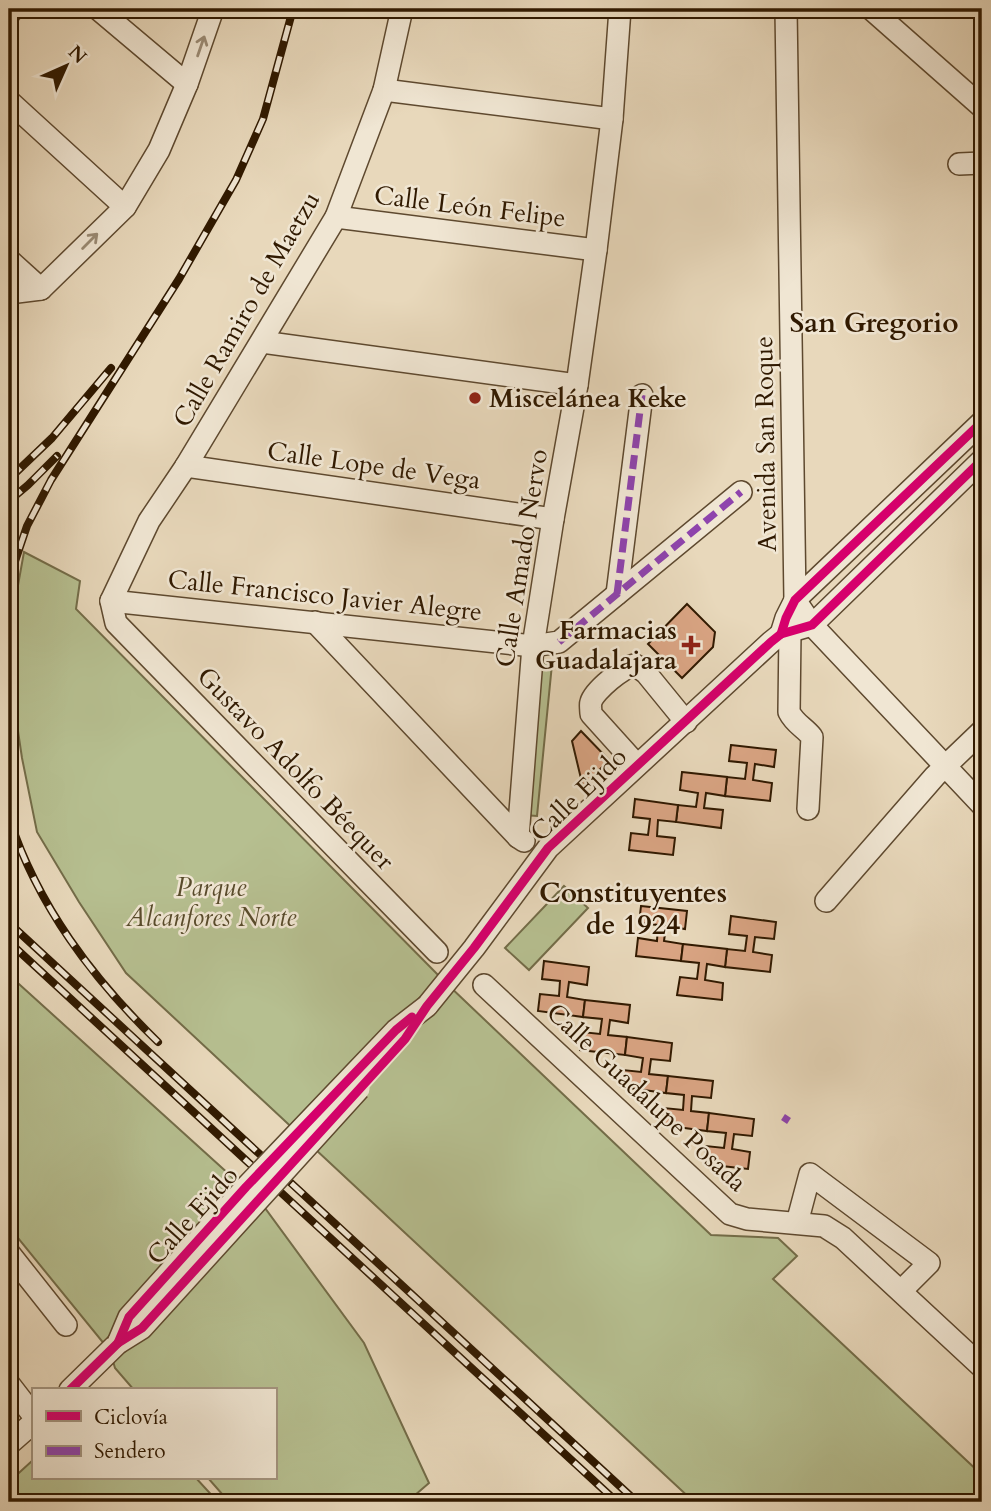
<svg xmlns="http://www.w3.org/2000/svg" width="991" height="1511" font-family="Cardo,serif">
<rect width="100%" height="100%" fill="#e8d8bb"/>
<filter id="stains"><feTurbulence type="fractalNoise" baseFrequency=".00286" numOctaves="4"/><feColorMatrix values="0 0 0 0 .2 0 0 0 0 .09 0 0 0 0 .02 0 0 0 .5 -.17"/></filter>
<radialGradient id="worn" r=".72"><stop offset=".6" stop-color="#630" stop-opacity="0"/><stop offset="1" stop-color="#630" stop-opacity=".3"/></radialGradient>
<g fill="#b6bf90" stroke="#736c48" stroke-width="2">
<polygon points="24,552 80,581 76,609 446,983 711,1235 778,1238 797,1256 773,1279 982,1475 982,1502 694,1502 126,973 79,902 37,832 22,758 9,671 9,635"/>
<polygon points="536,662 552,664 537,816 523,815"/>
<polygon points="564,886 588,908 529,970 505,948"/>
<polygon points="9,975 262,1204 364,1343 429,1483 407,1502 229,1502 208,1478 275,1478 275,1390 134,1390 115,1368 110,1351 9,1227"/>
<polygon points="33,1460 33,1478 196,1478 218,1502 9,1502 9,1482"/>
</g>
<g fill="#daa584" stroke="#301900" stroke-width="2">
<polygon points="687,604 715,632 713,647 682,678 648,644"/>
<polygon points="581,731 609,760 583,787 572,741"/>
<polygon points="731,745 776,750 774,767 755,764 753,780 772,783 770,801 725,796 727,777 745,779 747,763 729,761"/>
<polygon points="682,772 727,777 725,796 706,793 704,808 723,810 721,828 676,822 678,805 696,807 698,793 680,790"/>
<polygon points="635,799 678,805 676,822 658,820 657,836 675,838 673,855 629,850 631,833 648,835 650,819 633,817"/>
<polygon points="641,906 687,911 685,929 666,926 664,941 683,944 681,961 636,956 638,938 657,941 658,925 639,923"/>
<polygon points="731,916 776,922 774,939 755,937 753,952 772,955 770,972 725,967 727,949 745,951 747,936 729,934"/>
<polygon points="683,944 727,949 725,967 707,964 705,980 723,983 722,1000 677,995 680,977 697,979 699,963 681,961"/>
<polygon points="544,961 589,967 587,985 569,982 567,997 585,1000 583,1017 538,1011 540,994 559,996 560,981 542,979"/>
<polygon points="585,1000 630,1005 628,1023 610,1020 608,1035 627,1037 625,1055 580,1050 582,1032 600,1034 602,1019 583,1017"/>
<polygon points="627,1037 672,1043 670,1061 651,1059 649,1074 668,1076 666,1093 621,1087 623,1070 641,1072 643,1058 625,1055"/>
<polygon points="668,1076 713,1081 711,1098 692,1096 691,1111 709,1113 707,1131 662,1125 664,1108 683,1110 684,1095 666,1093"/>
<polygon points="709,1113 754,1119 752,1136 734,1134 732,1149 750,1152 748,1169 704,1164 706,1146 724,1148 726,1133 707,1131"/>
</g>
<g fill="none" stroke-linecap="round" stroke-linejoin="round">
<g stroke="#5e492f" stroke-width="24">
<g id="minor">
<polyline points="98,9 187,84"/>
<polyline points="402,9 384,90 336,217 186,466 149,521 111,601 116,623 437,952"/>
<polyline points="786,9 795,600 812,625 982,805"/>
<polyline points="871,9 982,107"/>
<polyline points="9,14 13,9"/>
<polyline points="384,90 612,119"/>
<polyline points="9,101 125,207"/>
<polyline points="959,164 982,163"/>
<polyline points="336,217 596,250"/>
<polyline points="9,260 41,289"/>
<polyline points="9,293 41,289 125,207 159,150 187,84 213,9"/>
<polyline points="262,342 577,385"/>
<polyline points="186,466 553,519"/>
<polyline points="617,594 642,395"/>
<polyline points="111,601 533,646 559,642 741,492"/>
<polyline points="315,622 518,837 524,841"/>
<path d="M790 631 789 712C795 724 804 727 812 737L808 809"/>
<polyline points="781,634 786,618 795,600 982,422"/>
<path d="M637 765 591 714C591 712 590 703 591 702 594 691 624 666 635 665L646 673 686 722"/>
<polyline points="518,837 533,646 553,519 577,385 596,250 612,119 620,9"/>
<polyline points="826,901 935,776 982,731"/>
<polyline points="484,985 730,1214 747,1219 824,1226 843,1238 982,1367"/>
<polyline points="427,1006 474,948 548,848 771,642 781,634 812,625 982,460"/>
<polyline points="797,1223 810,1174 929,1263 901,1291"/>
<polyline points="9,1253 66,1325"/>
<polyline points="9,1384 33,1415"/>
<polyline points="70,1390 118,1343"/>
<polyline points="9,1444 33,1423"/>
</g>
</g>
<use href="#minor" stroke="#f0e6d3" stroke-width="21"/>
<g stroke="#301900" stroke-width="8">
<g id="rail">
<polyline points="9,479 52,438 111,368"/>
<polyline points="9,501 28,485 57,456"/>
<polyline points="9,579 27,526 51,480 179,279 236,180 263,119 293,9"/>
<path d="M9 818C38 906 92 978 158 1042"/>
<polyline points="9,923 637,1502"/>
<polyline points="9,942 617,1502"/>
</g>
</g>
<use href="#rail" stroke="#f0e6d3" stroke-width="5" stroke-dasharray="16" stroke-linecap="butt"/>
<g stroke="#5e492f" stroke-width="24" stroke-linecap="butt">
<g id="minor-bridge">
<polyline points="118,1343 129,1317 246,1187 396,1030 427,1006"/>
<polyline points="118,1343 142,1328 359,1089"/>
</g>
</g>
<use href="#minor-bridge" stroke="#f0e6d3" stroke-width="21"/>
<g stroke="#8e44ad" stroke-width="7" stroke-dasharray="14 7" stroke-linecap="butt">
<polyline points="617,594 642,395"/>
<polyline points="559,642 741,492"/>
<polyline points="783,1117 789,1121"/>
</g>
<g stroke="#f0e6d3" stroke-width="13">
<g id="cycleway">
<polyline points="781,634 786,618 795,600 982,422"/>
<polyline points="118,1343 129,1317 246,1187 396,1030 412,1017"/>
<polyline points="70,1390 118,1343 142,1328 405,1039 427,1006 474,948 548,848 771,642 781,634 812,625 982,460"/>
</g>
</g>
<use href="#cycleway" stroke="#d6006c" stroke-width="9"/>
</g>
<defs><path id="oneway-shaft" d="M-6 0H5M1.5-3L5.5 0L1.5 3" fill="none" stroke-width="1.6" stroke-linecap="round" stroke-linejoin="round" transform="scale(1.75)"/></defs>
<g stroke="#9a8a74">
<use href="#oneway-shaft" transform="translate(201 46) rotate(-71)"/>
<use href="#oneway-shaft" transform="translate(90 241) rotate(-45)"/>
</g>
<g fill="#8f2418" stroke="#f0e6d3" stroke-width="2.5">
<circle cx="475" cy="398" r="7"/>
<path d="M687.5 634.5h7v7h7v7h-7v7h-7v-7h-7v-7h7z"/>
</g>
<g text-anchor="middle" stroke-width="5" stroke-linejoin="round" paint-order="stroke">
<g font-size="26" fill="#301900" stroke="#f0e6d3">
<text transform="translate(470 206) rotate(7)" y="9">Calle León Felipe</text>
<text transform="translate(246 309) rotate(-60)" y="9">Calle Ramiro de Maetzu</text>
<text transform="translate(765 444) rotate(-91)" y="9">Avenida San Roque</text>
<text transform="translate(374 465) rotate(8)" y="9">Calle Lope de Vega</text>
<text transform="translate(521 558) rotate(-81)" y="9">Calle Amado Nervo</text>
<text transform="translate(325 595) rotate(6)" y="9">Calle Francisco Javier Alegre</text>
<text transform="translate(296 768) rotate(46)" y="9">Gustavo Adolfo Béequer</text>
<text transform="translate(578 794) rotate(-44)" y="9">Calle Ejido</text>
<text transform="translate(647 1097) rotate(43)" y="9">Calle Guadalupe Posada</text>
<text transform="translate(192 1215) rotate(-48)" y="9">Calle Ejido</text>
</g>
<g font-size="26" font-weight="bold" fill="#301900" stroke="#f0e6d3" text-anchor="start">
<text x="489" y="407">Miscelánea Keke</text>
<text x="677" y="639" text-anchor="end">Farmacias<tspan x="677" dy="30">Guadalajara</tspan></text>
</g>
<g font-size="26" font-style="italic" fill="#584b2b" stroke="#f0e6d3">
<text x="211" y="896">Parque<tspan x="211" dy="30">Alcanfores Norte</tspan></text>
</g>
<g font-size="28" font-weight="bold" fill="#301900" stroke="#f0e6d3">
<text x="874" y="332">San Gregorio</text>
<text x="633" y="902">Constituyentes<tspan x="633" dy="32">de 1924</tspan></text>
</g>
</g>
<rect width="991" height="1511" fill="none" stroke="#e8d8bb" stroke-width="35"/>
<rect x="10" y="10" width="970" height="1490" fill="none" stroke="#301900" stroke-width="3.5"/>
<rect x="18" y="18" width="956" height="1476" fill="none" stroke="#301900" stroke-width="2"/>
<rect x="32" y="1388" width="245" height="91" fill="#f0e6d3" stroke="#a3947f" stroke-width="2"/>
<rect x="46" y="1411" width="35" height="10" fill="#d6006c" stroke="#a3947f" stroke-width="2"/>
<text x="94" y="1424" font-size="21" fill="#301900">Ciclovía</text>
<rect x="46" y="1446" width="35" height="10" fill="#8e44ad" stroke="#a3947f" stroke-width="2"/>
<text x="94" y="1458" font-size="21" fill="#301900">Sendero</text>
<g transform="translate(66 66) rotate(45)" stroke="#f0e6d3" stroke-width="5" paint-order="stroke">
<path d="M0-5L12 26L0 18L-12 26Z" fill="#301900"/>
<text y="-10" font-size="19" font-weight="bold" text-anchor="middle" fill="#301900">N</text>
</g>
<rect width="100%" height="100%" filter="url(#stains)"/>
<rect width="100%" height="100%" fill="url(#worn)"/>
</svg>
